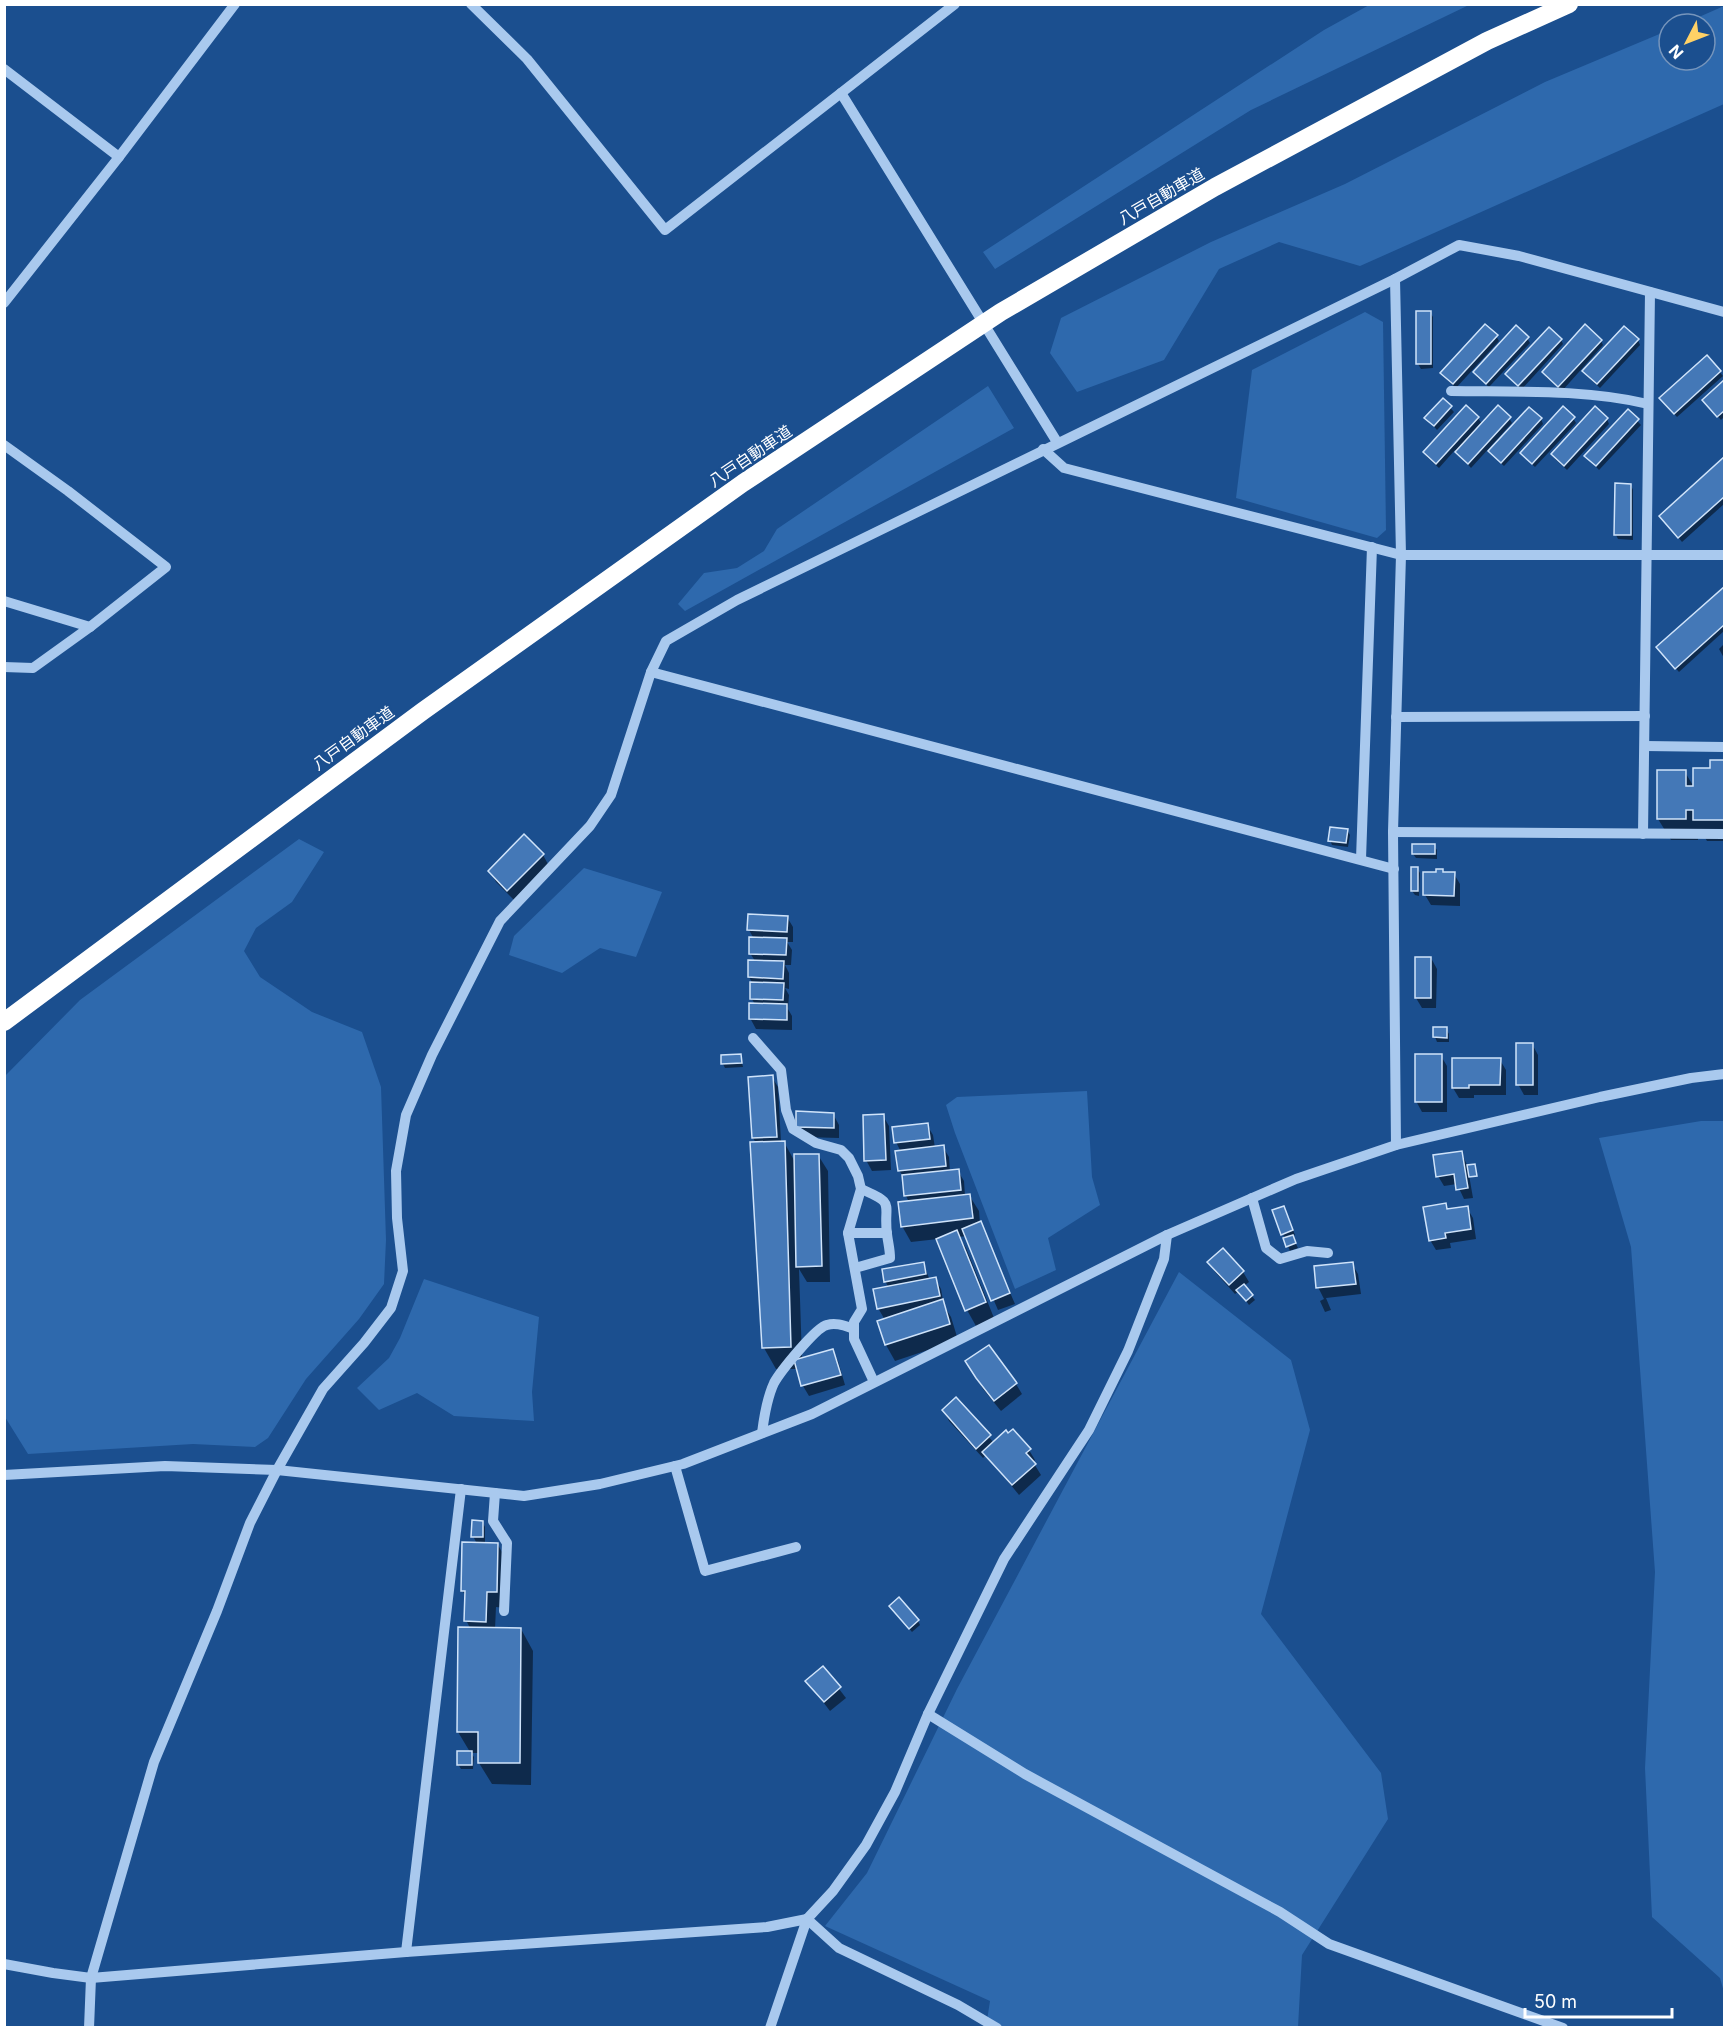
<svg xmlns="http://www.w3.org/2000/svg" width="1729" height="2032" font-family="Inter,'Noto Sans JP',sans-serif">
<rect width="100%" height="100%" fill="#1b4f8f"/>
<g fill="#2e69ad">
<polygon points="1371,4 1469,5 1251,110 995,269 983,252 1324,30"/>
<polygon points="1724,6 1724,104 1360,266 1279,242 1219,269 1164,360 1077,392 1050,353 1061,318 1211,242 1345,184 1545,82 1669,30 1669,60 1705,60 1705,24 1683,24"/>
<polygon points="1365,312 1383,322 1386,530 1377,538 1236,498 1252,370"/>
<polygon points="988,386 1014,428 685,611 678,604 704,573 737,568 764,551 777,529"/>
<polygon points="299,839 324,852 292,902 256,928 244,951 260,977 312,1012 362,1032 381,1087 386,1240 384,1284 359,1319 306,1379 268,1438 255,1447 193,1444 28,1454 5,1417 5,1076 80,1000"/>
<polygon points="584,868 662,892 636,957 600,948 562,973 509,955 514,936"/>
<polygon points="1087,1091 1092,1177 1100,1205 1048,1238 1056,1270 1015,1289 955,1133 946,1105 957,1097"/>
<polygon points="1701,1121 1724,1121 1724,1992 1720,1978 1652,1917 1645,1768 1655,1572 1631,1247 1599,1138"/>
<polygon points="1179,1272 1291,1360 1310,1430 1261,1614 1381,1773 1388,1819 1302,1955 1298,2027 986,2027 990,2001 825,1926 867,1873 957,1689"/>
<polygon points="424,1279 539,1317 532,1392 534,1421 454,1416 417,1393 379,1410 357,1388 389,1358 400,1338"/>
</g>
<g fill="#0007">
<polygon points="1430,312 1433,317 1433,368 1421,369 1418,364"/>
<polygon points="1496,336 1499,341 1456,388 1444,377 1441,373"/>
<polygon points="1527,338 1530,343 1489,387 1477,377 1475,372"/>
<polygon points="1561,340 1563,344 1522,389 1510,379 1507,374"/>
<polygon points="1638,340 1640,345 1600,388 1587,376 1584,371"/>
<polygon points="1601,341 1603,345 1562,391 1546,377 1544,372"/>
<polygon points="1707,357 1723,376 1677,417 1664,402"/>
<polygon points="1724,382 1724,417 1721,420 1704,400"/>
<polygon points="1443,400 1454,412 1437,430 1426,418"/>
<polygon points="1628,411 1641,425 1599,470 1586,456"/>
<polygon points="1478,418 1482,424 1509,418 1512,423 1471,468 1455,450 1439,468 1427,457 1424,452"/>
<polygon points="1573,418 1576,423 1535,467 1525,458 1522,453"/>
<polygon points="1541,419 1543,424 1504,466 1493,456 1490,452"/>
<polygon points="1607,419 1609,424 1567,470 1555,459 1553,454"/>
<polygon points="1724,459 1724,504 1682,542 1661,516"/>
<polygon points="1631,485 1633,490 1633,540 1618,539 1616,535"/>
<polygon points="1724,589 1724,631 1679,672 1658,648"/>
<polygon points="1724,644 1724,658 1719,649"/>
<polygon points="1712,761 1724,761 1724,841 1707,841 1701,831 1698,831 1698,840 1671,840 1658,819 1685,772 1695,789 1712,769"/>
<polygon points="1347,830 1350,835 1348,847 1332,845 1330,840"/>
<polygon points="524,837 543,855 549,866 514,900 496,882 490,871"/>
<polygon points="1434,846 1437,850 1437,859 1416,858 1413,854"/>
<polygon points="1417,868 1420,873 1419,896 1415,895 1412,891"/>
<polygon points="1443,870 1445,874 1454,874 1460,884 1460,906 1431,905 1425,895 1437,874"/>
<polygon points="787,917 793,927 793,942 787,942 792,950 791,965 785,965 789,973 789,989 785,988 789,995 788,1009 792,1016 792,1030 756,1029 750,1018 755,1004 751,998 753,984 749,977 750,961 755,961 750,953 754,939 749,930"/>
<polygon points="1431,958 1437,969 1436,1008 1422,1008 1416,998"/>
<polygon points="1446,1029 1449,1034 1449,1042 1437,1042 1435,1037"/>
<polygon points="1532,1044 1538,1055 1538,1095 1524,1095 1518,1084"/>
<polygon points="740,1055 743,1067 725,1068 723,1064"/>
<polygon points="1441,1056 1447,1066 1447,1112 1422,1112 1416,1101"/>
<polygon points="1500,1060 1506,1070 1506,1095 1474,1095 1474,1098 1459,1098 1453,1088"/>
<polygon points="772,1077 778,1087 781,1142 784,1142 795,1162 818,1155 828,1171 830,1282 807,1282 799,1269 802,1359 832,1350 838,1361 845,1385 809,1396 803,1386 798,1369 776,1369 764,1348 756,1143 753,1138"/>
<polygon points="833,1114 839,1125 839,1138 803,1137 797,1127"/>
<polygon points="883,1116 889,1126 891,1170 872,1171 866,1160"/>
<polygon points="927,1125 933,1135 935,1148 943,1147 949,1157 950,1172 958,1171 964,1181 965,1196 969,1195 979,1211 980,1223 1015,1304 998,1310 966,1236 959,1237 966,1248 994,1318 976,1326 967,1310 938,1239 911,1242 902,1226 909,1202 906,1196 904,1178 899,1170 901,1152 896,1142"/>
<polygon points="1461,1152 1468,1167 1474,1166 1477,1175 1469,1175 1473,1198 1464,1199 1457,1184 1444,1186 1438,1176"/>
<polygon points="1445,1205 1448,1211 1467,1208 1473,1218 1476,1239 1450,1243 1451,1248 1436,1250 1430,1240"/>
<polygon points="1286,1212 1295,1235 1292,1236 1298,1248 1290,1251 1283,1234"/>
<polygon points="1209,1262 1243,1272 1249,1282 1244,1286 1255,1300 1249,1305 1239,1291 1235,1294 1215,1272"/>
<polygon points="923,1264 930,1280 935,1278 941,1289 944,1306 951,1317 958,1340 895,1361 886,1345 879,1322 885,1320 878,1308 889,1288 885,1281"/>
<polygon points="1352,1264 1358,1274 1361,1294 1326,1298 1331,1310 1325,1312 1320,1301 1324,1299 1318,1287"/>
<polygon points="967,1362 1016,1384 1022,1394 1001,1411 983,1389"/>
<polygon points="956,1399 994,1443 1029,1450 1035,1460 1033,1462 1041,1475 1019,1495 986,1455 983,1458 949,1421 944,1410"/>
<polygon points="483,1523 485,1527 485,1544 498,1545 507,1561 505,1608 496,1607 495,1629 521,1629 533,1651 531,1785 492,1784 479,1763 479,1753 471,1753 474,1757 473,1769 461,1769 458,1764 470,1752 458,1732 470,1628 466,1620 466,1597 462,1590 477,1544 473,1536"/>
<polygon points="894,1611 918,1621 920,1625 912,1632"/>
<polygon points="823,1668 846,1698 830,1711 807,1681"/>
</g>
<g fill="#4478b7" stroke="#cfe3fa" stroke-width="1.5">
<rect x="1416" y="311" width="15" height="53"/>
<polygon points="1485,324 1498,335 1453,384 1440,373"/>
<polygon points="1585,324 1602,340 1558,387 1542,372"/>
<polygon points="1516,325 1529,337 1486,384 1473,372"/>
<polygon points="1624,326 1639,339 1597,384 1582,371"/>
<polygon points="1549,327 1562,339 1518,386 1505,374"/>
<polygon points="1707,355 1721,371 1674,414 1659,398"/>
<polygon points="1724,380 1724,411 1717,417 1702,400"/>
<polygon points="1443,398 1452,406 1434,426 1424,418"/>
<polygon points="1466,405 1479,417 1436,464 1423,452"/>
<polygon points="1498,405 1511,417 1468,464 1455,452"/>
<polygon points="1563,406 1575,417 1532,464 1520,453"/>
<polygon points="1595,406 1608,418 1564,466 1551,454"/>
<polygon points="1529,407 1542,418 1501,463 1488,451"/>
<polygon points="1628,409 1639,419 1596,466 1584,456"/>
<polygon points="1724,457 1724,497 1678,538 1659,516"/>
<polygon points="1615,483 1631,484 1631,535 1614,535"/>
<polygon points="1724,587 1724,625 1675,669 1656,647"/>
<polygon points="1710,760 1724,760 1724,820 1693,820 1693,810 1686,810 1686,819 1657,819 1657,770 1686,770 1686,786 1693,786 1693,768 1710,768"/>
<polygon points="1330,827 1348,829 1346,843 1328,841"/>
<polygon points="524,834 544,854 507,891 488,871"/>
<rect x="1412" y="844" width="23" height="10"/>
<rect x="1411" y="867" width="7" height="24"/>
<polygon points="1436,869 1443,869 1443,872 1455,872 1454,896 1423,895 1423,872 1436,872"/>
<polygon points="748,914 788,916 787,932 747,930"/>
<polygon points="749,937 787,938 786,955 749,954"/>
<rect x="1415" y="957" width="16" height="41"/>
<polygon points="748,960 784,961 783,979 748,977"/>
<polygon points="750,982 784,983 783,1000 750,999"/>
<polygon points="749,1003 787,1004 787,1020 749,1019"/>
<polygon points="1433,1027 1447,1027 1447,1038 1433,1037"/>
<rect x="1516" y="1043" width="17" height="42"/>
<polygon points="741,1054 742,1063 721,1064 721,1055"/>
<rect x="1415" y="1054" width="27" height="48"/>
<polygon points="1452,1058 1501,1058 1500,1085 1469,1085 1469,1088 1452,1088"/>
<polygon points="773,1075 777,1137 752,1138 748,1077"/>
<polygon points="796,1111 834,1113 834,1128 796,1127"/>
<polygon points="884,1114 886,1160 864,1161 863,1115"/>
<polygon points="928,1123 930,1139 894,1143 892,1127"/>
<polygon points="785,1141 791,1347 762,1348 750,1142"/>
<polygon points="944,1145 946,1166 898,1171 895,1151"/>
<polygon points="1462,1151 1468,1188 1456,1190 1454,1174 1436,1177 1433,1155"/>
<polygon points="794,1154 819,1154 822,1266 796,1267"/>
<polygon points="1475,1164 1477,1176 1469,1177 1467,1165"/>
<polygon points="959,1169 961,1190 904,1196 902,1175"/>
<polygon points="970,1194 973,1218 901,1227 898,1202"/>
<polygon points="1446,1203 1447,1209 1468,1206 1471,1229 1445,1233 1446,1238 1429,1241 1423,1207"/>
<polygon points="1284,1206 1293,1230 1281,1235 1272,1210"/>
<polygon points="981,1221 1010,1293 991,1301 962,1229"/>
<polygon points="957,1230 986,1302 965,1311 936,1239"/>
<polygon points="1293,1235 1296,1243 1286,1247 1283,1238"/>
<polygon points="1223,1248 1244,1271 1229,1285 1207,1262"/>
<polygon points="924,1262 926,1274 884,1282 882,1269"/>
<polygon points="1353,1262 1356,1284 1316,1288 1314,1266"/>
<polygon points="936,1277 940,1296 877,1309 873,1289"/>
<polygon points="1244,1284 1253,1295 1246,1301 1236,1290"/>
<polygon points="943,1299 950,1324 885,1345 877,1321"/>
<polygon points="989,1345 1017,1383 994,1401 976,1378 965,1361"/>
<polygon points="833,1349 841,1375 801,1386 794,1360"/>
<polygon points="956,1397 991,1435 976,1449 942,1410"/>
<polygon points="1013,1429 1031,1449 1026,1453 1036,1464 1012,1485 982,1452 1006,1430 1008,1433"/>
<polygon points="472,1520 483,1521 483,1537 471,1537"/>
<polygon points="462,1542 498,1543 497,1592 487,1592 486,1622 464,1621 465,1591 461,1591"/>
<polygon points="899,1597 919,1620 909,1629 889,1606"/>
<polygon points="458,1627 521,1628 520,1763 478,1763 478,1732 457,1732"/>
<polygon points="823,1666 841,1687 824,1702 805,1681"/>
<rect x="457" y="1751" width="15" height="14"/>
</g>
<g fill="none" stroke-linecap="round" stroke-linejoin="round">
<g stroke="#a9c9ee" stroke-width="10">
<polyline points="471,4 527,59 665,230 841,93 1057,442"/>
<polyline points="4,69 119,157"/>
<polyline points="841,93 955,4"/>
<polyline points="1395,279 1401,555 1393,832 1396,1145"/>
<polyline points="4,303 119,157 235,4"/>
<path d="M1451 391C1515 392 1586 389 1648 404"/>
<polyline points="4,445 68,491 166,567 90,627 33,668 4,667"/>
<polyline points="1043,449 1064,468 1401,555 1724,555"/>
<polyline points="4,601 90,627"/>
<polyline points="651,672 1394,869"/>
<polyline points="1396,717 1645,716"/>
<polyline points="1645,746 1724,747"/>
<polyline points="1393,832 1724,834"/>
<polyline points="1643,834 1650,292"/>
<polyline points="1361,859 1372,547"/>
<polyline points="753,1038 781,1070 786,1110 793,1129 816,1143 841,1150 849,1158 858,1176 861,1189 848,1233 862,1309 854,1322 854,1339 874,1382"/>
<polyline points="1252,1198 1266,1248 1280,1259 1307,1251 1328,1253"/>
<polyline points="848,1233 887,1233"/>
<path d="M855 1268 890 1258C890 1249 888 1243 887 1234 883 1203 897 1204 861 1189"/>
<path d="M762 1433C764 1417 767 1398 774 1383 780 1372 816 1327 827 1325 836 1322 845 1326 854 1329"/>
<polyline points="675,1466 705,1571 796,1547"/>
<polyline points="4,1475 165,1466 277,1470 524,1496 600,1484 683,1464 812,1414 1167,1235 1296,1179 1396,1145 1600,1097 1691,1078 1724,1074"/>
<polyline points="495,1493 493,1521 507,1543 504,1611"/>
<polyline points="928,1714 1025,1774 1280,1912 1329,1944 1563,2028"/>
<polyline points="807,1919 839,1948 958,2005 997,2028"/>
<polyline points="406,1952 461,1489"/>
<polyline points="4,1964 53,1973 91,1978 406,1952 767,1927 807,1919"/>
<polyline points="89,2028 91,1978 154,1762 217,1611 250,1523 277,1470 323,1389 364,1343 391,1308 403,1271 397,1218 396,1171 406,1115 432,1055 500,921 590,826 611,795 651,672 666,641 737,600 1395,279 1459,245 1519,256 1724,312"/>
<polyline points="770,2028 807,1919 833,1891 866,1845 895,1792 928,1714 1004,1559 1089,1430 1128,1351 1164,1259 1167,1235"/>
</g>
<polyline stroke="#fff" stroke-width="18" points="4,1022 423,711 743,483 1001,312 1215,187 1487,41 1569,4"/>
</g>
<g text-anchor="middle" stroke-width="4.5" stroke-linejoin="round" paint-order="stroke">
<g font-size="16" fill="#fff" stroke="#1b4f8f">
<text transform="translate(1161 196) rotate(-30)" y="6">八戸自動車道</text>
<text transform="translate(750 456) rotate(-34)" y="6">八戸自動車道</text>
<text transform="translate(353 738) rotate(-36)" y="6">八戸自動車道</text>
</g>
</g>
<rect width="1729" height="2032" fill="none" stroke="#ffffff" stroke-width="12"/>
<g transform="translate(1687 42) rotate(228)"><circle r="28" fill="#1b4f8f" stroke="#7695bc" stroke-width="1.5"/>
<path d="M0-4.5L10 22L0 15L-10 22Z" fill="#ffd166"/>
<text y="-9" font-size="16" font-weight="bold" text-anchor="middle" fill="#ffffff">N</text>
</g>
<path d="M1525 2008v9h147v-9" fill="none" stroke="#ffffff" stroke-width="3"/>
<text x="1534" y="2008" font-size="18" fill="#ffffff" stroke="#1b4f8f" stroke-width="4.5" paint-order="stroke">50 m</text>
</svg>
